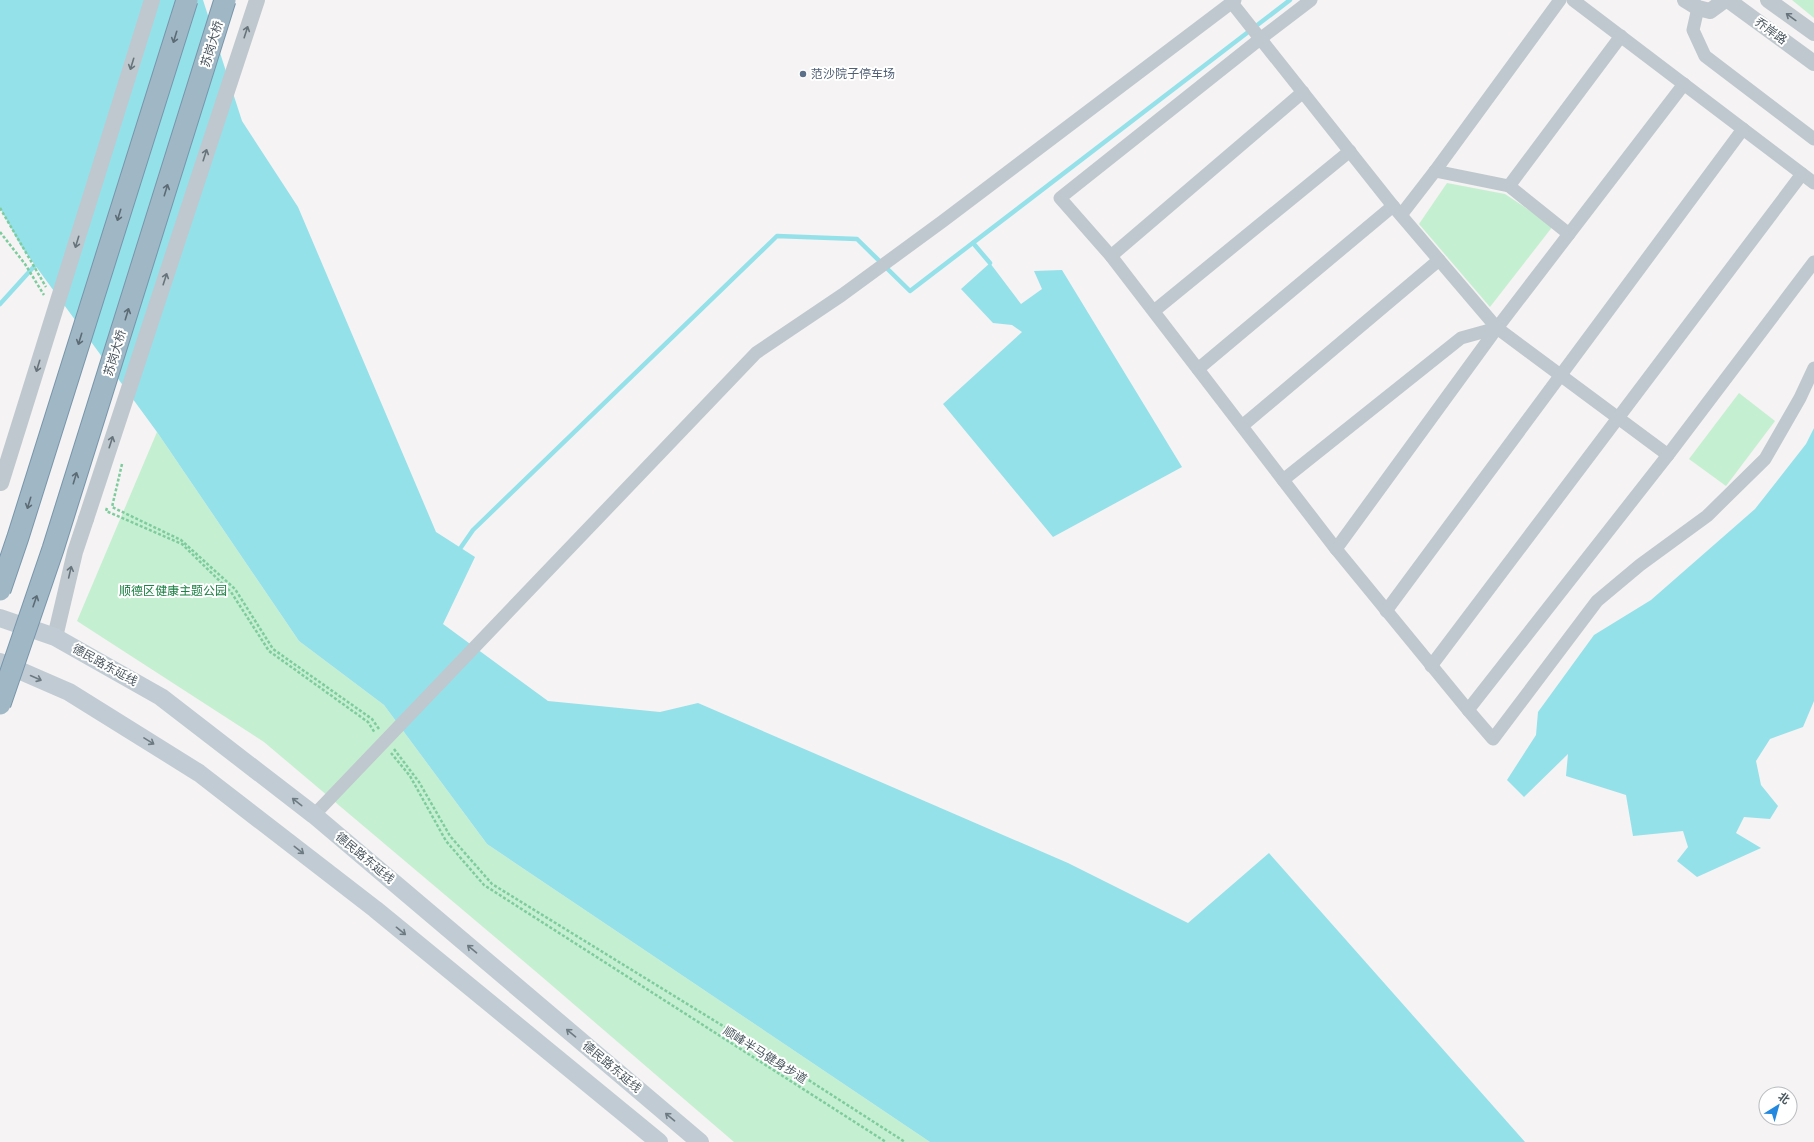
<svg xmlns="http://www.w3.org/2000/svg" width="1814" height="1142" font-family="'Open Sans','Noto Sans SC',sans-serif">
<rect width="100%" height="100%" fill="#f5f3f3"/>
<g fill="#c5efd1">
<polygon points="1792,0 1814,0 1814,18"/>
<polygon points="1447,183 1505,194 1553,226 1490,307 1419,224"/>
<polygon points="1739,393 1775,421 1726,486 1689,459"/>
<polygon points="157,432 299,641 384,705 487,844 930,1142 734,1142 541,976 264,742 77,621"/>
</g>
<g fill="#94e1ea">
<polygon points="0,0 203,0 242,121 298,207 436,532 475,557 443,624 548,701 660,712 698,703 1068,863 1188,923 1269,853 1525,1142 930,1142 487,844 384,705 299,641 157,432 21,246 0,208"/>
<polygon points="990,263 1021,304 1042,289 1034,271 1062,270 1182,467 1053,537 943,404 1022,332 1012,325 993,323 961,289"/>
<polygon points="1814,428 1814,701 1803,727 1770,739 1756,761 1761,785 1778,806 1770,819 1744,817 1736,833 1761,848 1697,877 1677,861 1688,847 1683,831 1633,836 1626,795 1566,776 1568,754 1524,797 1507,780 1536,735 1538,712 1594,635 1651,600 1755,509 1806,444"/>
</g>
<g fill="none" stroke-linecap="round" stroke-linejoin="round">
<g stroke="#94e1ea" stroke-width="4.5">
<polyline points="973,243 990,263"/>
<polyline points="0,304 39,261"/>
<polyline points="457,553 473,530 777,236 857,239 910,291 1290,0"/>
</g>
<g stroke="#7dcc9d" stroke-width="2.5" stroke-dasharray="3 2" stroke-linecap="butt">
<polyline points="0,208 46,287"/>
<polyline points="0,232 25,264 44,295"/>
<polyline points="122,464 112,507 181,540 235,589 273,649 372,719 379,729"/>
<polyline points="107,508 106,511 182,544 231,592 269,651 368,722 375,733"/>
<polyline points="394,749 419,782 450,836 492,884 754,1045 905,1142"/>
<polyline points="391,753 410,776 446,841 484,885 886,1142"/>
</g>
<g stroke="#bfc8ce" stroke-width="13">
<polyline points="1311,0 1260,39 1060,198 1111,256 1336,549 1497,328 1684,84"/>
<polyline points="1573,0 1814,183"/>
<polyline points="1232,3 1393,206 1497,328 1668,455 1814,262"/>
<polyline points="1698,8 1693,30 1705,56 1814,139"/>
<polyline points="1435,171 1509,186"/>
<polyline points="1401,215 1435,171 1560,0"/>
<polyline points="1569,234 1509,186 1621,36"/>
<polyline points="1111,256 1303,92"/>
<polyline points="1154,311 1350,151"/>
<polyline points="1198,369 1393,206"/>
<polyline points="1242,426 1439,260"/>
<polyline points="1283,480 1461,338 1497,328"/>
<polyline points="1336,549 1468,710 1668,455"/>
<polyline points="1386,611 1743,129"/>
<polyline points="1431,666 1802,174"/>
<polyline points="1468,710 1493,739 1597,601 1640,565 1707,516 1765,459 1800,398 1814,368"/>
<polyline points="314,815 756,353 842,295 943,221 1235,0"/>
</g>
<g stroke="#bfc8ce" stroke-width="16">
<polyline points="1685,0 1698,8 1710,11 1725,0"/>
<polyline points="1728,0 1814,63"/>
<polyline points="1768,0 1814,33"/>
<polyline points="55,637 75,552 86,519"/>
</g>
<g stroke="#c0cbd3" stroke-width="18">
<polyline points="0,618 55,637 161,697 314,815 700,1142"/>
<polyline points="0,662 69,692 199,773 375,909 659,1142"/>
</g>
<g stroke="#7895aa" stroke-width="23" stroke-linecap="butt">
<g id="trunk-bridge">
<polyline points="0,590 18,537 187,0"/>
<polyline points="0,704 53,549 225,0"/>
</g>
</g>
<g stroke="#bfc8ce" stroke-width="16">
<polyline points="1,483 152,0"/>
<polyline points="86,519 257,0"/>
</g>
<use href="#trunk-bridge" stroke="#a0b8c6" stroke-width="21"/>
</g>
<defs><path id="oneway-shaft" d="M-6 0H5M1.5-3L5.5 0L1.5 3" fill="none" stroke-width="1.6" stroke-linecap="round" stroke-linejoin="round"/></defs>
<g stroke="#68747c">
<use href="#oneway-shaft" transform="translate(1791 17) rotate(-144)"/>
<use href="#oneway-shaft" transform="translate(246 32) rotate(-72)"/>
<use href="#oneway-shaft" transform="translate(132 64) rotate(107)"/>
<use href="#oneway-shaft" transform="translate(205 155) rotate(-72)"/>
<use href="#oneway-shaft" transform="translate(77 242) rotate(107)"/>
<use href="#oneway-shaft" transform="translate(165 279) rotate(-72)"/>
<use href="#oneway-shaft" transform="translate(38 366) rotate(107)"/>
<use href="#oneway-shaft" transform="translate(111 442) rotate(-72)"/>
<use href="#oneway-shaft" transform="translate(70 572) rotate(-77)"/>
</g>
<g stroke="#5c6b74">
<use href="#oneway-shaft" transform="translate(175 37) rotate(107)"/>
<use href="#oneway-shaft" transform="translate(166 190) rotate(-73)"/>
<use href="#oneway-shaft" transform="translate(119 215) rotate(107)"/>
<use href="#oneway-shaft" transform="translate(127 314) rotate(-73)"/>
<use href="#oneway-shaft" transform="translate(80 339) rotate(107)"/>
<use href="#oneway-shaft" transform="translate(75 478) rotate(-73)"/>
<use href="#oneway-shaft" transform="translate(29 503) rotate(107)"/>
<use href="#oneway-shaft" transform="translate(35 601) rotate(-71)"/>
</g>
<g stroke="#6e7a82">
<use href="#oneway-shaft" transform="translate(36 678) rotate(24)"/>
<use href="#oneway-shaft" transform="translate(149 741) rotate(32)"/>
<use href="#oneway-shaft" transform="translate(297 802) rotate(-142)"/>
<use href="#oneway-shaft" transform="translate(299 850) rotate(38)"/>
<use href="#oneway-shaft" transform="translate(401 931) rotate(39)"/>
<use href="#oneway-shaft" transform="translate(472 949) rotate(-140)"/>
<use href="#oneway-shaft" transform="translate(571 1033) rotate(-140)"/>
<use href="#oneway-shaft" transform="translate(670 1117) rotate(-140)"/>
</g>
<circle fill="#5c6f8a" stroke="#fff" stroke-width="1.5" cx="803" cy="74" r="4"/>
<g text-anchor="middle" stroke-width="4" stroke-linejoin="round" paint-order="stroke">
<g font-size="12" fill="#4b5860" stroke="#fff">
<text transform="translate(1771 31) rotate(36)" y="4">乔岸路</text>
<text transform="translate(212 44) rotate(-73)" y="4">苏岗大桥</text>
<text transform="translate(115 353) rotate(-73)" y="4">苏岗大桥</text>
<text transform="translate(105 665) rotate(29)" y="4">德民路东延线</text>
<text transform="translate(365 858) rotate(40)" y="4">德民路东延线</text>
<text transform="translate(765 1055) rotate(32)" y="4">顺峰半马健身步道</text>
<text transform="translate(612 1067) rotate(40)" y="4">德民路东延线</text>
</g>
<g font-size="12" fill="#4e5e75" stroke="#fff" text-anchor="start">
<text x="811" y="78">范沙院子停车场</text>
</g>
<g font-size="12" fill="#1c8144" stroke="#fff">
<text x="173" y="595">顺德区健康主题公园</text>
</g>
</g>
<g transform="translate(1778 1106) rotate(37)"><circle r="19" fill="#ffffff" stroke="#b7bcbf"/>
<path d="M0-3L7 15L0 10L-7 15Z" fill="#2388df"/>
<text y="-6" font-size="11" font-weight="bold" text-anchor="middle" fill="#4b5860">北</text>
</g>
</svg>
